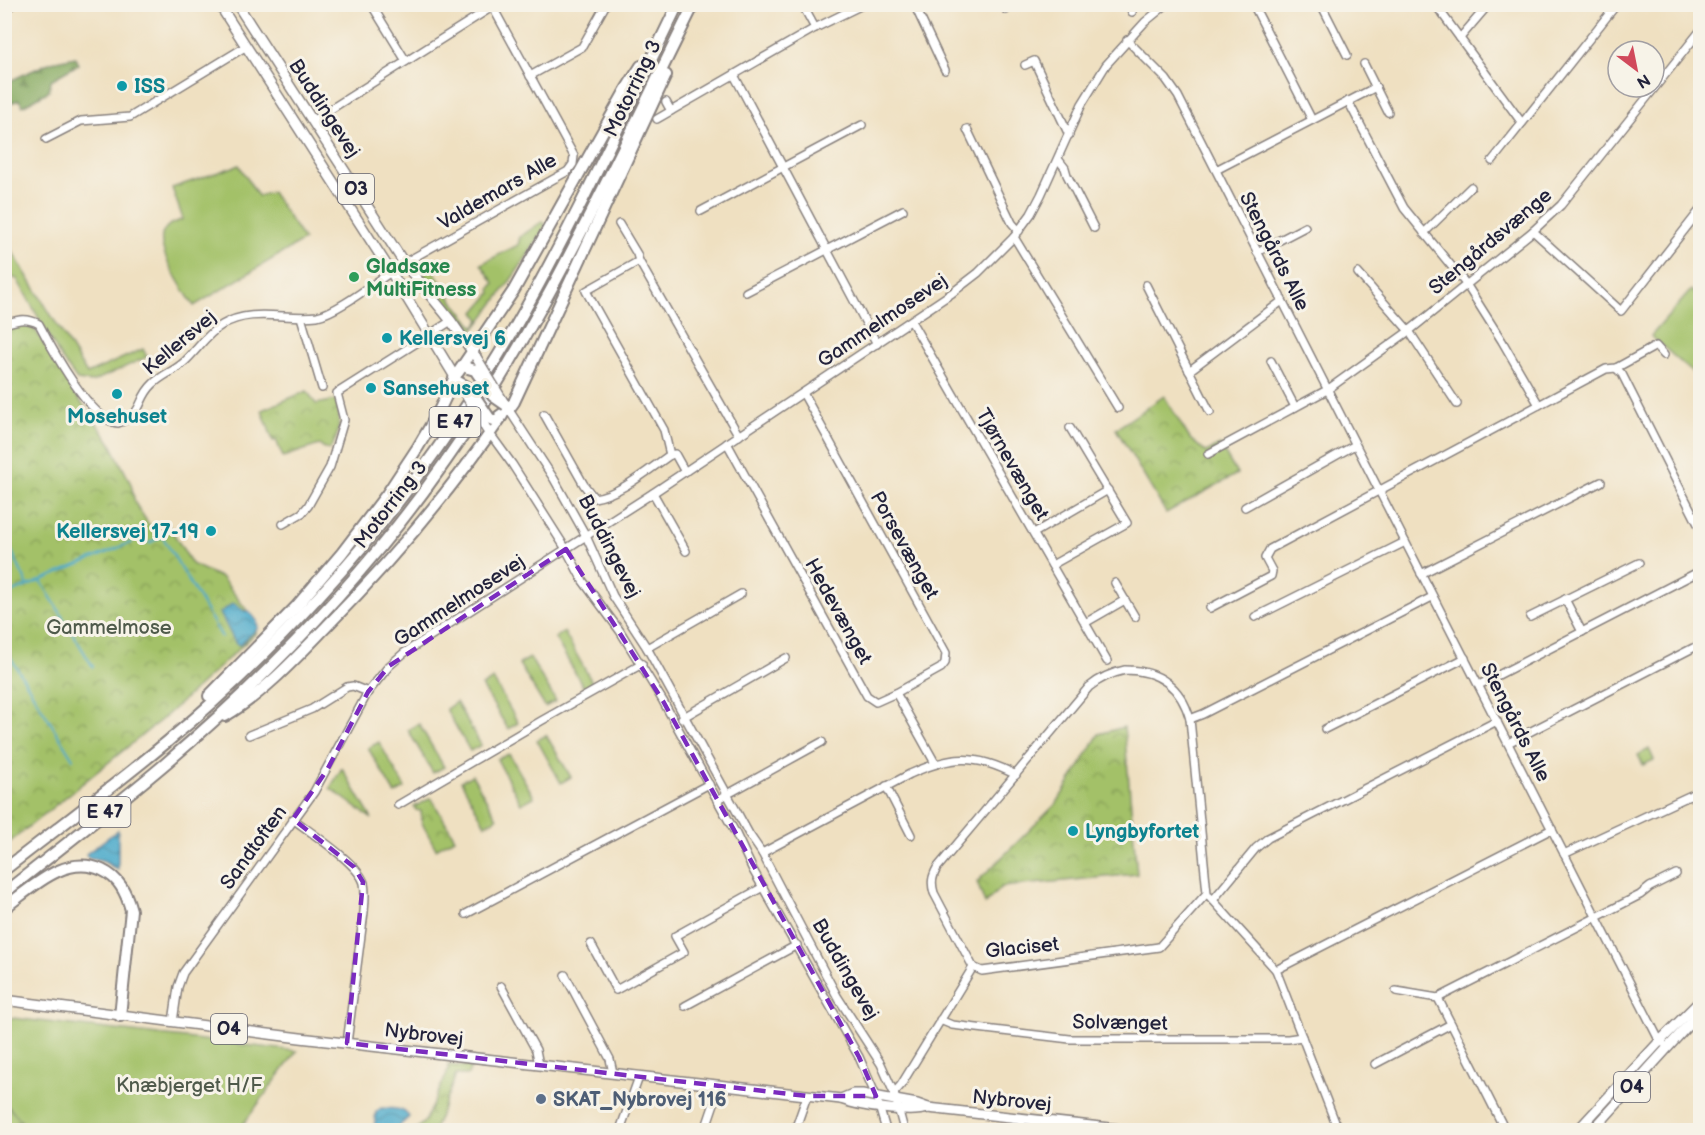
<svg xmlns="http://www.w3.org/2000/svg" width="1705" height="1135" font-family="'Balsamiq Sans',sans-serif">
<defs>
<pattern id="forest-firs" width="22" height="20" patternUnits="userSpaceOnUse" patternTransform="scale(1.5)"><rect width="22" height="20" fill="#82a75c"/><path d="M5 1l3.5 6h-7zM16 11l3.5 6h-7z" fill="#6a884d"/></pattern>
<pattern id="cemetery-stones" width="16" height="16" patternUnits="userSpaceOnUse" patternTransform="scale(1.5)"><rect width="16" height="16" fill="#a3c168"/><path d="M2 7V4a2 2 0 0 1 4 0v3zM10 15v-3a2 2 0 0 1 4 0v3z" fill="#849c57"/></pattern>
<pattern id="park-crowns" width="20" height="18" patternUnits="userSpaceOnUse" patternTransform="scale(1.5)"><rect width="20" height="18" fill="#a3c168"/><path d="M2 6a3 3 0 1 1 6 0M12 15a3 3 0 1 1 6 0" fill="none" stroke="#849c57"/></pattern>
<pattern id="water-waves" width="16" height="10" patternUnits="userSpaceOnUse" patternTransform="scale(1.5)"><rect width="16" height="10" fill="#4caacb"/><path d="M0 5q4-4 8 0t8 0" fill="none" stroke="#3f8aa6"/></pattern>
</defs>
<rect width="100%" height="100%" fill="#f7f3e8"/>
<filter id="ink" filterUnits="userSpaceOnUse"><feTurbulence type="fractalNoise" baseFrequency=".0167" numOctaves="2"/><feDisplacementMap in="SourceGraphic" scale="12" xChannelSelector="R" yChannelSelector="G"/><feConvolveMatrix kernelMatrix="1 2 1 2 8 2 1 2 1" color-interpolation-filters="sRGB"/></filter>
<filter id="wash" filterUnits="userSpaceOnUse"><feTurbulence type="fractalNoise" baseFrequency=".008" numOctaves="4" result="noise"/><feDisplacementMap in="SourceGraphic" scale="24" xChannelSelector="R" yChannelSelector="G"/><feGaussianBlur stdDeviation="1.35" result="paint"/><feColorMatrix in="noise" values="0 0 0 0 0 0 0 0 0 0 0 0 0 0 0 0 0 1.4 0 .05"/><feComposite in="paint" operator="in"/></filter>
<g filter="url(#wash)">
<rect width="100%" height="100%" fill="#efe0c1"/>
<g fill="#a3c168" stroke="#627252" stroke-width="1.5">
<path d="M239 165 258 196 272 192 304 240 194 306C184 290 155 250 163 232 167 224 176 222 183 219L172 188Z"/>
<path d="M543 221 546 226C524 264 497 300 470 335L466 336 421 269 427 260 455 304 474 327 480 320 475 312 491 293 490 289 494 283 481 264 518 245 520 237Z"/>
<polygon points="4,238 87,374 143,349 147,357 92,382 77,380 61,358 17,279 5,275"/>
<polygon points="1691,290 1700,298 1700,365 1693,373 1651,336"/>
<polygon points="564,632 593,684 584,688 555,638"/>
<polygon points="530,658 556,701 545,707 519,664"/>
<polygon points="493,679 518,723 508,729 482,686"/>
<polygon points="456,702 481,745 470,751 446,709"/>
<polygon points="419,724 444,767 433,773 408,730"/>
<polygon points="546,735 571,777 561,783 537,740"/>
<polygon points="379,742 405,788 395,794 368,748"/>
<polygon points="509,754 534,797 521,804 497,759"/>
<polygon points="342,768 372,819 330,788"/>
<polygon points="472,775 497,818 485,825 461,781"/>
<polygon points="4,1017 297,1051 239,1130 29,1130 5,1103"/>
</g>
<polygon fill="url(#forest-firs)" stroke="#52644c" stroke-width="1.5" points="75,57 79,64 51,80 49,91 23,106 19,100 5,105 5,83 51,62"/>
<polygon fill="url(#cemetery-stones)" stroke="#627252" stroke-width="1.5" points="4,1103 5,1103 29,1130 5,1130"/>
<g fill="url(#park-crowns)" stroke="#627252" stroke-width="1.5">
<polygon points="18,325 27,325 35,329 68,384 110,442 131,484 135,503 155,534 169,526 192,564 222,578 256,622 256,633 166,716 5,846 4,329"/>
<path d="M307 391 316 404 336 400C341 417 341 435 329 450L319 445 283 457 276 440 273 441 262 410Z"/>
<polygon points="1164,396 1190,439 1206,452 1220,445 1237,474 1166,513 1116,429"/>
<polygon points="1124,727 1137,874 1001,887 985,904 977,882 1057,803 1099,734"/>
<polygon points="1649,749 1654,760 1643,765 1638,755"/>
<polygon points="431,798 455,838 436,849 422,823 421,811 416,810 414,807"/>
<polygon points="448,1065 471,1067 468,1075 456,1075 434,1130 415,1130 425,1121 449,1069"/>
</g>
<g fill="url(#water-waves)" stroke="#376683" stroke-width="1.5">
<polygon points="233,603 244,611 249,611 257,621 258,628 240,645 236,644 220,613"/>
<polygon points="118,830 118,870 101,860 87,857 86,854"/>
<path d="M381 1108C391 1109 404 1107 409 1117L395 1130H374L376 1112Z"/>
</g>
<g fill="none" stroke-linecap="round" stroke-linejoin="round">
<g stroke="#4caacb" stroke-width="2">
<polyline points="4,535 28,586"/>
<polyline points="149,543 162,536 222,637"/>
<polyline points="41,581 93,667"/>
<polyline points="4,596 132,542"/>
<polyline points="4,647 73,759"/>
</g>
</g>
</g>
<g filter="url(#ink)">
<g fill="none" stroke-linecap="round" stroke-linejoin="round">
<g stroke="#88817e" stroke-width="10">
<g id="minor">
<polyline points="371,4 406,61"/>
<polyline points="802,4 815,28"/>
<polyline points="914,4 945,70"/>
<polyline points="1003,4 1006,10"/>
<polyline points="1129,4 1132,12"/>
<polyline points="1253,4 1312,120"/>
<polyline points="1321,4 1347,55"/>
<polyline points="1435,4 1522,123"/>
<polyline points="4,9 14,4"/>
<polyline points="1460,38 1489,4"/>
<polyline points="1127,40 1166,79 1178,96 1658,1038 1663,1043"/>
<polyline points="1364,64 1388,112"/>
<polyline points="1025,65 1034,61 1069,135"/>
<polyline points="734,75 877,344"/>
<polyline points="530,76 582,47 606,4"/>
<polyline points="1348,101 1404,208 1466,284 1502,341 1539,405"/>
<polyline points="666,102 671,111"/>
<polyline points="657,119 815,28 864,4"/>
<polyline points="312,121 492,7"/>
<polyline points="967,129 1012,223 1019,231"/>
<polyline points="46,139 81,121 130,117 245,47"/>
<polyline points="1058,159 1065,168 1067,175 1094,228"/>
<polyline points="1492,161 1617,4"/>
<polyline points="1216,170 1376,87"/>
<polyline points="701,211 862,125"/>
<polyline points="619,224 637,254 639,261"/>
<polyline points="1533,231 1621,311 1700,210"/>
<polyline points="1424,233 1471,187"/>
<polyline points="1014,237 1118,408"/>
<polyline points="1257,252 1305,227"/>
<polyline points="404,263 568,171 573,164 574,156 491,4"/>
<polyline points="1358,273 1409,331 1457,404"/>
<polyline points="1146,285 1210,412"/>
<polyline points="746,292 903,210"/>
<polyline points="301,317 322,388"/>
<polyline points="911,321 1107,661"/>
<path d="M4 324C18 320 26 317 39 324 51 347 91 422 118 423 145 414 136 400 153 384 162 375 174 371 183 363 197 351 206 334 222 325 251 307 286 320 317 316 336 313 374 283 391 272"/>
<polyline points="1271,361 1295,407"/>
<polyline points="1616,368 1622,374 1700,528"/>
<polyline points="1189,371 1282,301"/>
<polyline points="803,393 946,653 945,663 941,668 896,693"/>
<polyline points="507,407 554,479 586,536 613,596 647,648 749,834 762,853 837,996 881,1064 894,1093 904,1130"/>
<path d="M544 414 584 485 594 498C621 494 648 470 670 455"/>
<polyline points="488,431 512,464 566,549 583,581 620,631 663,701 736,834 753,870 859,1057 876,1096 886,1130"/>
<polyline points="727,443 867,696 876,702 896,693 935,763"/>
<polyline points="1208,454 1327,390 1409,331 1533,231 1561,205 1700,31"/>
<polyline points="670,455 664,430 586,291 639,261 739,436"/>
<polyline points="670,455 675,454 685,472"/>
<polyline points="653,493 686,551"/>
<polyline points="1245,507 1355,445"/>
<polyline points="283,524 302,513 308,506 330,467 344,420 337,393 451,321"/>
<polyline points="1034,533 1108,490"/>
<polyline points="1052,565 1127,523 1070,428"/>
<polyline points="1421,574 1601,482"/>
<polyline points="1115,583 1135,617"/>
<polyline points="1565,599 1582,632"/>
<polyline points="1210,608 1271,576 1272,571 1265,558 1270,549 1606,369 1616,368 1656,346 1664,355"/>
<polyline points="1255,617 1405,542"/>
<polyline points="1530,617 1639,563"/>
<polyline points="1085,623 1125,600"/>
<polyline points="647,648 741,594"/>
<path d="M1125 670C1159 670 1181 687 1190 719L1207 893 1159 947 982 971 973 967 934 893C931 883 932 877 937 868L1089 687C1100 678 1111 673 1125 670Z"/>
<polyline points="1479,685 1700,571"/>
<polyline points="682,718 786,658"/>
<polyline points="1190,719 1203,714 1432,597"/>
<polyline points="1325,729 1465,658"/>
<polyline points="249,735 312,709 347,687 353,686 368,692"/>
<polyline points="1508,743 1693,648"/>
<polyline points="886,786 911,835"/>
<polyline points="717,800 822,742"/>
<polyline points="398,805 541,721 642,664"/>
<path d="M293 819C311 833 358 863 364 883 366 893 365 902 364 912L347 1043"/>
<path d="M762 853 910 774C950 756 975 753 1016 775"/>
<polyline points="1564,854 1700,791"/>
<polyline points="1210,897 1276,970 1335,1122 1336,1130"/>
<polyline points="1213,900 1256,848 1268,838 1497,721"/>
<polyline points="466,914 709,784"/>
<polyline points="591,944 616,990 684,952 675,936 763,887"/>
<polyline points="1276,970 1552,829"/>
<polyline points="565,975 610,1059 613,1073"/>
<polyline points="501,986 536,1050 539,1065"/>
<polyline points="1396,991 1438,998 1505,1130"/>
<polyline points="1438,998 1640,895 1650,887 1676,874"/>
<polyline points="685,1006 797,945"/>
<polyline points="940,1020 952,1025 1070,1039 1288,1039 1302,1037"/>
<polyline points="173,1022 178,987 183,973 314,792 368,692 389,666 404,653 653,493 952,293 978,273 1014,237 1031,214 1041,195 1082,104 1106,65 1145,22 1167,4"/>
<polyline points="1375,1064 1451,1024"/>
<polyline points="894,1093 901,1085 973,967"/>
<polyline points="620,1130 639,1077"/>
<polyline points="705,1130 720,1086"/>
<polyline points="795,1130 807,1096"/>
<polyline points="1021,1130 1022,1119"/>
</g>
</g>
<g stroke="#88817e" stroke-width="12">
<g id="major">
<polyline points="219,4 391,272 458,382"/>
<polyline points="237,4 404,263 451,321 476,357"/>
<path d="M4 1000 300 1038 841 1099C860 1106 909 1114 928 1108"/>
<polyline points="841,1099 853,1094 862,1094 917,1104 928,1108 1128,1130"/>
<polyline points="1578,1130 1660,1041 1700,1001"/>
<polyline points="1593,1130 1700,1012"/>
</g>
</g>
<g stroke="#88817e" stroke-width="14">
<g id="highway">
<polyline points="494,420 509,409 514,402 666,75"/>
<polyline points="209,696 296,607 342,553 387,494 418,447 438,413 455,377 514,290 627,88 641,66"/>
<path d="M225 716C264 693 296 658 327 626 392 560 450 492 502 416"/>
<path d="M4 870C59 827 114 786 167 742 221 697 273 647 320 595 394 514 459 423 514 329 574 224 625 113 678 4"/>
<path d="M4 893C58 850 113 808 165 764 269 675 366 575 445 462 546 320 616 160 694 4"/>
<path d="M4 908C32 888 65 853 102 870 119 878 126 892 131 910L120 1016"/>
</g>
</g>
<use href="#minor" stroke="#fff" stroke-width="7"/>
<use href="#major" stroke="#fff" stroke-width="9"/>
<use href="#highway" stroke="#fff" stroke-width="10"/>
<g stroke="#88817e" stroke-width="12" stroke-linecap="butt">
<g id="major-bridge">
<polyline points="476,357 504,403"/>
<polyline points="458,382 487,430"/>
</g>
</g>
<g stroke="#88817e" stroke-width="14" stroke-linecap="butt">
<g id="highway-bridge">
<polyline points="468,368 475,370 493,396 506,405"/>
<polyline points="458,382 469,388 490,419 494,420"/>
</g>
</g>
<use href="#major-bridge" stroke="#fff" stroke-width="9"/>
<use href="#highway-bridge" stroke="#fff" stroke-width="10"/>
</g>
</g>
<path fill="none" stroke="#7b2cbf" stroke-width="4.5" stroke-dasharray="12 8" stroke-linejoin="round" d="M566 549 663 701 859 1057 876 1096H807L347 1043 363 882 354 867 293 819 327 770 368 692 389 666Z"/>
<g fill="#0f9aa8" stroke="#f7f3e8" stroke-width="2">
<circle cx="122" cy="86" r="6"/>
<circle cx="387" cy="338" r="6"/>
<circle cx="371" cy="388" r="6"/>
<circle cx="117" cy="394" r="6"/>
<circle cx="211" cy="531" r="6"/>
<circle cx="1073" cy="831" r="6"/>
</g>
<circle fill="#2e9e5b" stroke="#f7f3e8" stroke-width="2" cx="354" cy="277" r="6"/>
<circle fill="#5c6f8a" stroke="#f7f3e8" stroke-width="2" cx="541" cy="1099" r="6"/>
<g text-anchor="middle" stroke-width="6" stroke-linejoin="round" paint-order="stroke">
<g fill="#f7f3e8" stroke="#62616f" stroke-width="1.5">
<rect x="338" y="174" width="36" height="30" rx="4.5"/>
<rect x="429.5" y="407" width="51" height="30" rx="4.5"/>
<rect x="79.5" y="797" width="51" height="30" rx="4.5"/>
<rect x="211" y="1014" width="36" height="30" rx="4.5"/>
<rect x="1614" y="1072" width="36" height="30" rx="4.5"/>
</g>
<g font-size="18" font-weight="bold" fill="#22223b">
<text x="356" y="195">O3</text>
<text x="455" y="428">E 47</text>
<text x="105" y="818">E 47</text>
<text x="229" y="1035">O4</text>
<text x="1632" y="1093">O4</text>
</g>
<g font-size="20" font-weight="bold" fill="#0d838f" stroke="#f7f3e8" text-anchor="start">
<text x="134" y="93">ISS</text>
<text x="399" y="345">Kellersvej 6</text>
<text x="383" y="395">Sansehuset</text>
<text x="117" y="423" text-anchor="middle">Mosehuset</text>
<text x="199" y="538" text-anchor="end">Kellersvej 17-19</text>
<text x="1085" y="838">Lyngbyfortet</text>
</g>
<g font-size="20" fill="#22223b" stroke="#f7f3e8">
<text transform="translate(632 88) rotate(-64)" y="7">Motorring 3</text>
<text transform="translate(325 108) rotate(57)" y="7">Buddingevej</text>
<text transform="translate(497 191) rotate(-30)" y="7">Valdemars Alle</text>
<text transform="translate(1490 241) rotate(-40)" y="7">Stengårdsvænge</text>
<text transform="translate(1275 251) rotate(63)" y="7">Stengårds Alle</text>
<text transform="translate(882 320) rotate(-34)" y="7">Gammelmosevej</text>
<text transform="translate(179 342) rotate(-40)" y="7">Kellersvej</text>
<text transform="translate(1013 464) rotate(60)" y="7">Tjørnevænget</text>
<text transform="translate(390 504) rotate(-52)" y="7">Motorring 3</text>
<text transform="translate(905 545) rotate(61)" y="7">Porsevænget</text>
<text transform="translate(610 546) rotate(63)" y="7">Buddingevej</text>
<text transform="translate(459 600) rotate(-33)" y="7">Gammelmosevej</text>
<text transform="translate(839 611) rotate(61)" y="7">Hedevænget</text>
<text transform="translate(1516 722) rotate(63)" y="7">Stengårds Alle</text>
<text transform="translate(253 847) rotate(-54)" y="7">Sandtoften</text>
<text transform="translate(1022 947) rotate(-6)" y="7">Glaciset</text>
<text transform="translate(846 969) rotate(60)" y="7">Buddingevej</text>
<text transform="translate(1120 1022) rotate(1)" y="7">Solvænget</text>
<text transform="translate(424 1034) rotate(7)" y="7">Nybrovej</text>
<text transform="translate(1012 1100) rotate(6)" y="7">Nybrovej</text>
</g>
<g font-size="20" font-weight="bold" fill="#27864d" stroke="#f7f3e8" text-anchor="start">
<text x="366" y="273">Gladsaxe<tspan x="366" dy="23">MultiFitness</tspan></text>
</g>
<g font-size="20" fill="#4f5a4b" stroke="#f7f3e8">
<text x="109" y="634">Gammelmose</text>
<text x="189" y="1092">Knæbjerget H/F</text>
</g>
<g font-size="20" font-weight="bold" fill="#4e5e75" stroke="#f7f3e8" text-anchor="start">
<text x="553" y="1106">SKAT_Nybrovej 116</text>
</g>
</g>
<rect width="1705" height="1135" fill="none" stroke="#f7f3e8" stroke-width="24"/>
<g transform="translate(1636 69) rotate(148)"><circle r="28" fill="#f7f3e8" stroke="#a29fa3" stroke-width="1.5"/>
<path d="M0-4.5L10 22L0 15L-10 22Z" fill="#d1495b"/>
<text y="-9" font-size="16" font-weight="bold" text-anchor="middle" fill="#22223b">N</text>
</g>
</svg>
